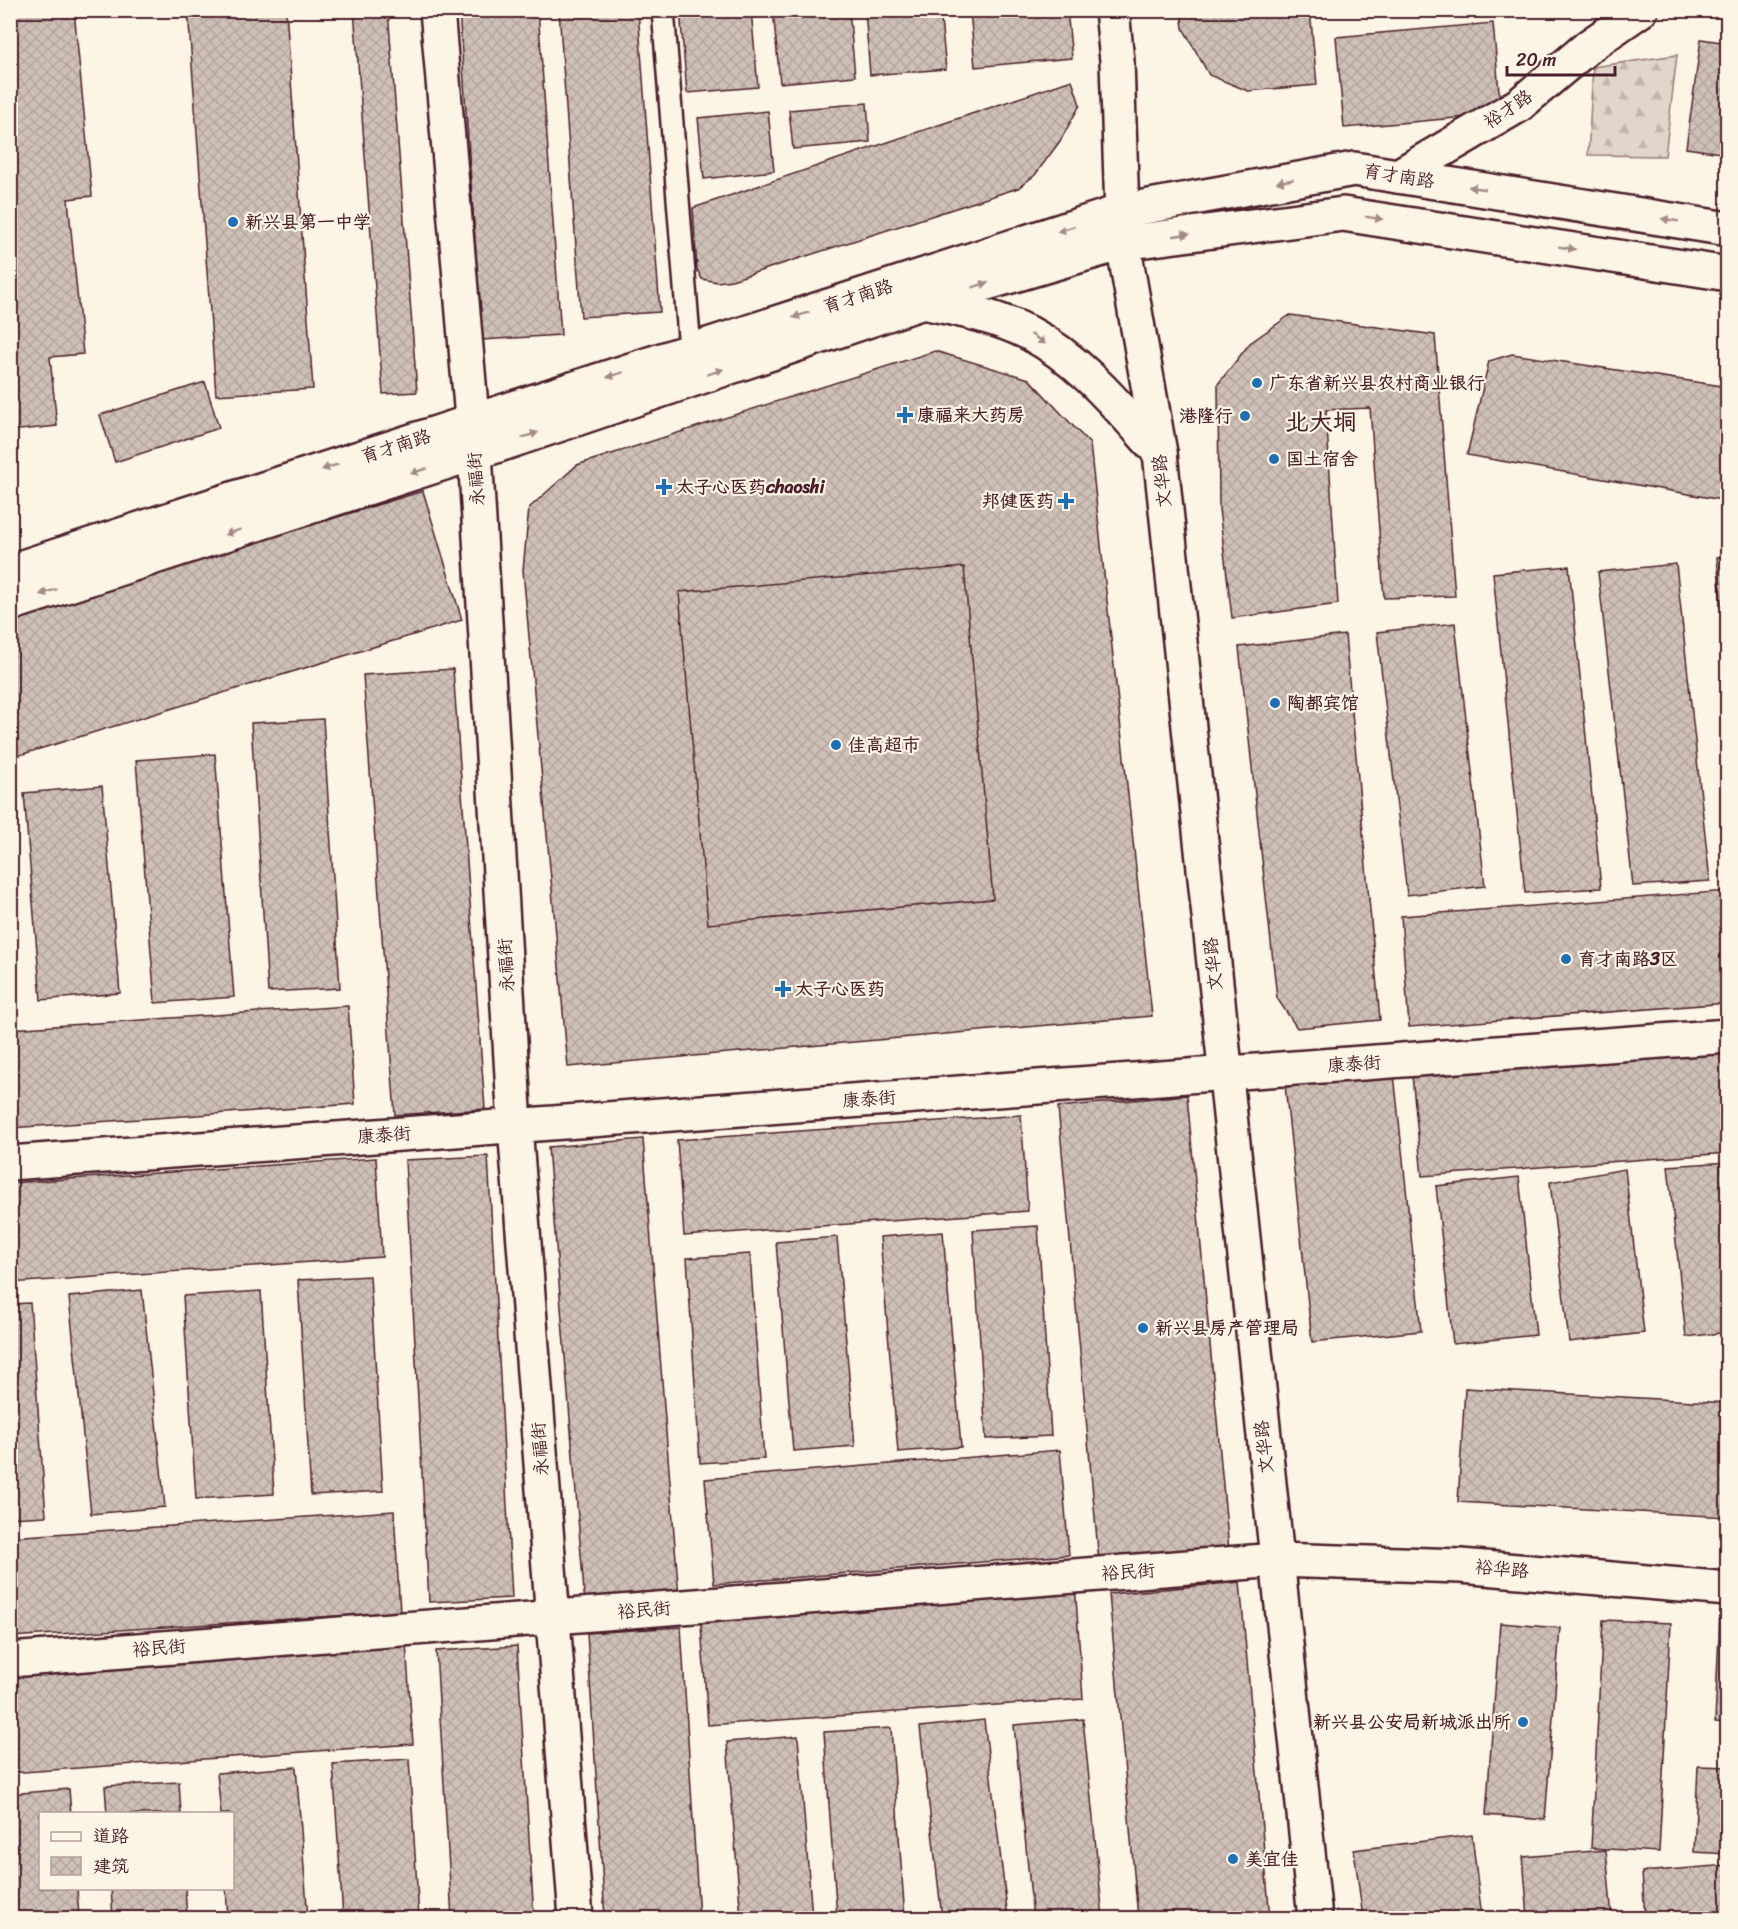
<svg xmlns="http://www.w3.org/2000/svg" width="1738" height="1929" font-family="Sriracha,'LXGW WenKai TC',sans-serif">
<defs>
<pattern id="forest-firs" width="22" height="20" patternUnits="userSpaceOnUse" patternTransform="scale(1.5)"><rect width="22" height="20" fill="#e2d5ca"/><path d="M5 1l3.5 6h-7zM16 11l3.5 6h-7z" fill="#c3b6ae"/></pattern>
<pattern id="building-cross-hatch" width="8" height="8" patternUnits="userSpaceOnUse" patternTransform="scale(1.5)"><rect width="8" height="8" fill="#cfc0b7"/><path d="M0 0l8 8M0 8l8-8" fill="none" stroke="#b3a59e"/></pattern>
</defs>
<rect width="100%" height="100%" fill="#fcf5e5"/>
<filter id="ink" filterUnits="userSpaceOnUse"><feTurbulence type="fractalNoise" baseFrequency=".0167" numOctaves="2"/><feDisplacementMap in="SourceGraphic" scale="12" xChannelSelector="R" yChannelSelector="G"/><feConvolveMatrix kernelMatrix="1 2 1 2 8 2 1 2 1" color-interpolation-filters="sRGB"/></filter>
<g filter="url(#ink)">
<polygon fill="url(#forest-firs)" stroke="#967a7a" stroke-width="1.5" points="1677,55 1665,156 1588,155 1593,67"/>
<g fill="url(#building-cross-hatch)" stroke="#4a1f2b" stroke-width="1.5">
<polygon points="10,10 74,10 92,196 68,199 83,354 50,357 57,426 10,431"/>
<polygon points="188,10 286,10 313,389 216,395"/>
<polygon points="354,10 388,10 417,392 383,394"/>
<polygon points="459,10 538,10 561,335 482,340"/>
<polygon points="559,10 638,10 660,312 581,317"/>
<polygon points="680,10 751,10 758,87 687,93"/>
<polygon points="773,10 849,10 855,76 780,83"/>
<polygon points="865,10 940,10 946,69 870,75"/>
<polygon points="970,10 1067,10 1072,58 975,67"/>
<polygon points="1181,10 1310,10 1317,85 1248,91 1209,75 1183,28"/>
<polygon points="1493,23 1501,114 1344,128 1336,37"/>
<polygon points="1701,39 1728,43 1728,154 1686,148"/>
<polygon points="1072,80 1080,105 1060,141 1035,175 1018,188 732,280 717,282 702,279 697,269 693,208"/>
<polygon points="867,103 870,142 793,149 789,110"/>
<polygon points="768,111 774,171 704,179 698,118"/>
<polygon points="1290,315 1435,335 1455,596 1384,598 1370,408 1326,410 1338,604 1232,618 1219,509 1218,384 1250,343"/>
<polygon points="935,351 1029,379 1090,444 1152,1016 568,1067 523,570 529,508 577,465"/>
<polygon points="1512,354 1728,387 1728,501 1467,455 1489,361"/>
<polygon points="205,382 219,428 115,462 100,415"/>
<polygon points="423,491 462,620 10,758 10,617"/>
<polygon points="1728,556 1728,677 1717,557"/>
<polygon points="1676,564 1710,881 1633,886 1598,572"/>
<polygon points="1569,566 1601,888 1525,893 1493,573"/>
<polygon points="964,567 993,899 708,924 679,592"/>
<polygon points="1455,623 1485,886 1407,895 1377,632"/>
<polygon points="1345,635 1380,1020 1297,1028 1277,998 1239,647"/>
<polygon points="453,669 485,1109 395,1115 363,675"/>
<polygon points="323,719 340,988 268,992 251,723"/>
<polygon points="215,754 234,997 155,1003 136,760"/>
<polygon points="102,786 120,993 41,1000 24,793"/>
<polygon points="1728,891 1728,1003 1409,1027 1401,916"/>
<polygon points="348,1006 355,1104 10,1128 10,1029"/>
<polygon points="1728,1051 1728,1153 1422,1176 1412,1075"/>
<polygon points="1394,1074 1421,1331 1312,1342 1285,1085"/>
<polygon points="1187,1095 1229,1550 1099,1562 1058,1107"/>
<polygon points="1021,1115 1028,1211 684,1236 677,1140"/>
<polygon points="643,1139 679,1597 585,1604 548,1147"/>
<polygon points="488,1156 512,1598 429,1602 405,1160"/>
<polygon points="376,1158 382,1257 10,1283 10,1183"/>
<polygon points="1728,1162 1728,1332 1686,1337 1668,1166"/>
<polygon points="1625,1169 1644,1333 1569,1342 1550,1182"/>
<polygon points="1519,1177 1536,1335 1453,1344 1436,1186"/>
<polygon points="1038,1226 1051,1436 986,1439 973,1230"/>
<polygon points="943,1232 961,1447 898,1452 880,1237"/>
<polygon points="837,1237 855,1446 793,1451 776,1242"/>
<polygon points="750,1254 764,1459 700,1463 687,1258"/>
<polygon points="370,1276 383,1491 311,1495 298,1280"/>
<polygon points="142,1290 165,1507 91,1514 69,1297"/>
<polygon points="261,1291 274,1494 196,1499 183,1296"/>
<polygon points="30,1303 46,1516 10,1518 10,1304"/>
<polygon points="1465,1388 1728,1403 1728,1517 1458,1502"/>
<polygon points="1060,1450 1069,1555 714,1584 705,1479"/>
<polygon points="394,1511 400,1612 10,1637 10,1537"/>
<polygon points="1240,1582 1270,1918 1138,1918 1109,1594"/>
<polygon points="1075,1584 1083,1699 708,1725 700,1611"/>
<polygon points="1720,1612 1728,1613 1728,1723 1715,1722"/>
<polygon points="1603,1620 1671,1623 1659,1852 1591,1848"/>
<polygon points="1500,1623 1560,1628 1545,1820 1486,1815"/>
<polygon points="681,1627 699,1918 605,1918 587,1633"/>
<polygon points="406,1643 413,1744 10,1773 10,1671"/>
<polygon points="517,1646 534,1918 452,1918 436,1651"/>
<polygon points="1083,1719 1103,1918 1033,1918 1014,1725"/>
<polygon points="984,1720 1008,1918 942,1918 920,1727"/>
<polygon points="891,1728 905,1918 837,1918 824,1732"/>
<polygon points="798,1736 812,1918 741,1918 727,1742"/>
<polygon points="409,1759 419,1918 343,1918 333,1764"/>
<polygon points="1698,1766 1728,1767 1728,1854 1694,1852"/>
<polygon points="296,1767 308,1918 228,1918 226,1888 232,1888 232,1814 221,1814 217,1773"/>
<polygon points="179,1782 181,1814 107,1814 105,1786"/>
<polygon points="69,1789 71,1814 40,1814 40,1888 77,1888 79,1918 10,1918 10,1794"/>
<polygon points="1472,1835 1482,1918 1363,1918 1354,1850"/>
<polygon points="1606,1850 1612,1918 1528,1918 1523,1857"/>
<polygon points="1728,1865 1728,1918 1645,1918 1642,1872"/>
<polygon points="111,1888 185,1888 187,1918 113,1918"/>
</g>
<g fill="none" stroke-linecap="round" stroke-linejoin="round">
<g stroke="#4a1f2b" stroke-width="26">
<polyline id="lane" points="663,10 690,350"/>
</g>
<g stroke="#4a1f2b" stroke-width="38">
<g id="street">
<polyline points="437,10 475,453 515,1126 576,1918"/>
<polyline points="1112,10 1117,61 1123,243 1160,453 1315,1918"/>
<polyline points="1398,176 1519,105 1589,46 1641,10"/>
<polyline points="10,1163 1728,1036"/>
<polyline points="10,1660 1277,1560 1461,1566 1728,1589"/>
</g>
</g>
<g stroke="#4a1f2b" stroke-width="38">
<g id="secondary">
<path d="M928 303C963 310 997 317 1029 333 1081 360 1121 410 1160 453"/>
<polyline points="10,571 1122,211 1354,169 1728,229"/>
<polyline points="10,604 475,453 923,302 1123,243 1343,214 1728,274"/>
</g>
</g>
<use href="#lane" stroke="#fcf5e5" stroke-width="21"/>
<use href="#street" stroke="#fcf5e5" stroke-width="33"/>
<use href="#secondary" stroke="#fcf5e5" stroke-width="33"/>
</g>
<defs><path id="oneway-solid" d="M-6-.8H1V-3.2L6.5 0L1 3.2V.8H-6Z" transform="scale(1.5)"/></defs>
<g fill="#a38a88">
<use href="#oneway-solid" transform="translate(1285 181) rotate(170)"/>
<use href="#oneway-solid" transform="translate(1477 188) rotate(-171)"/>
<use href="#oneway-solid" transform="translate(1374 218) rotate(9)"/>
<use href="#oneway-solid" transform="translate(1670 220) rotate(-171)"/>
<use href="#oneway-solid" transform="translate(1066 229) rotate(162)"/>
<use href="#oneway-solid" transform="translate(1181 235) rotate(-8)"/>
<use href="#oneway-solid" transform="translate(1567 248) rotate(9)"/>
<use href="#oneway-solid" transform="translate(980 285) rotate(-17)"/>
<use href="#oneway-solid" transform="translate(801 315) rotate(162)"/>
<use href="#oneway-solid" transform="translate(1038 339) rotate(34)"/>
<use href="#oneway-solid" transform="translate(715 372) rotate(-19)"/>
<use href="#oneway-solid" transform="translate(615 375) rotate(162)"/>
<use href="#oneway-solid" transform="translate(530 435) rotate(-18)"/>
<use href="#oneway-solid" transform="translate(330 467) rotate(162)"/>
<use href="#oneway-solid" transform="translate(419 471) rotate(162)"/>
<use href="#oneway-solid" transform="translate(233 532) rotate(162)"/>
<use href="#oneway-solid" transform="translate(48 592) rotate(162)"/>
</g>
</g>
<g fill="#1f6fb2" stroke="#fcf5e5" stroke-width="2">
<circle cx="233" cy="222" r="6"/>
<circle cx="1257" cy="383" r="6"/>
<path d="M902 406h6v6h6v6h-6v6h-6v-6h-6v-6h6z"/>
<circle cx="1245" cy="416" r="6"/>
<circle cx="1274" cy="459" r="6"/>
<path d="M661 478h6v6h6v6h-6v6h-6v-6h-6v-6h6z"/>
<path d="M1063 492h6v6h6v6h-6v6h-6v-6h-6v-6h6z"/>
<circle cx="1275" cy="703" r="6"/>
<circle cx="836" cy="745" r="6"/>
<circle cx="1566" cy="959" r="6"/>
<path d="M780 980h6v6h6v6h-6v6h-6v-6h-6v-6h6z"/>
<circle cx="1143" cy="1328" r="6"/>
<circle cx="1523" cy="1722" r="6"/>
<circle cx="1233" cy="1859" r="6"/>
</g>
<g text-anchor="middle" stroke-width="4.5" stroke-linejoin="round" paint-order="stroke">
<g font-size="18" fill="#4a1f2b" stroke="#fcf5e5">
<text transform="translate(1508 109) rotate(-34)" y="6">裕才路</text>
<text transform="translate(1399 176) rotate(9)" y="6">育才南路</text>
<text transform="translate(858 296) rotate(-18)" y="6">育才南路</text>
<text transform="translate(396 446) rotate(-18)" y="6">育才南路</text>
<text transform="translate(476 479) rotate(-94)" y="6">永福街</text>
<text transform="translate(1162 481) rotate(-96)" y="6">文华路</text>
<text transform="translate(1213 964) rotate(-96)" y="6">文华路</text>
<text transform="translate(506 965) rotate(-93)" y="6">永福街</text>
<text transform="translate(1354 1064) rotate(-4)" y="6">康泰街</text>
<text transform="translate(869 1099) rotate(-4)" y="6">康泰街</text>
<text transform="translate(384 1135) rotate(-4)" y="6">康泰街</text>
<text transform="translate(1264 1447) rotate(-96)" y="6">文华路</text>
<text transform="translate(540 1449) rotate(-94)" y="6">永福街</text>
<text transform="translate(1502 1569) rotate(5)" y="6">裕华路</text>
<text transform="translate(1128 1572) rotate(-4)" y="6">裕民街</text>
<text transform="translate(644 1610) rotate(-5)" y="6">裕民街</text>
<text transform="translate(159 1648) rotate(-5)" y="6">裕民街</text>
</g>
<g font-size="18" font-weight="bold" fill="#4a1f2b" stroke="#fcf5e5" text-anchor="start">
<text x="245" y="228">新兴县第一中学</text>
<text x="1269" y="389">广东省新兴县农村商业银行</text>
<text x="917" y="421">康福来大药房</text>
<text x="1233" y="422" text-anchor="end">港隆行</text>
<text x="1286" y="465">国土宿舍</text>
<text x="676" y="493">太子心医药chaoshi</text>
<text x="1054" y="507" text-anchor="end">邦健医药</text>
<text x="1287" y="709">陶都宾馆</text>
<text x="848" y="751">佳高超市</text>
<text x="1578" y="965">育才南路3区</text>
<text x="795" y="995">太子心医药</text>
<text x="1155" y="1334">新兴县房产管理局</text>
<text x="1511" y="1728" text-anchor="end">新兴县公安局新城派出所</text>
<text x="1245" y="1865">美宜佳</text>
</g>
<g font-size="24" font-weight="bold" fill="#4a1f2b" stroke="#fcf5e5">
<text x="1321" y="430">北大垌</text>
</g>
</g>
<rect width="1738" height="1929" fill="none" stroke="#fcf5e5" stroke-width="36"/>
<rect x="18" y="18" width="1702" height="1893" fill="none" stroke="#4a1f2b" stroke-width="2" filter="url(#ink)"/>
<rect x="39" y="1812" width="195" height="78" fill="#fcf5e5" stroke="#b59f9b" stroke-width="1.5"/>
<rect x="51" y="1832" width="30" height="9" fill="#fcf5e5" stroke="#b59f9b" stroke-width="1.5"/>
<text x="93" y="1842" font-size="18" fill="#4a1f2b">道路</text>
<rect x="51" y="1857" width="30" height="18" fill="url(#building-cross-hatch)" stroke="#b59f9b" stroke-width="1.5"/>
<text x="93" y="1872" font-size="18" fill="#4a1f2b">建筑</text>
<path d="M1507 66v9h108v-9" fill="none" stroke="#4a1f2b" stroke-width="3"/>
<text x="1516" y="66" font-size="18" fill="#4a1f2b" stroke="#fcf5e5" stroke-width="4.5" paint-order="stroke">20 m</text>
</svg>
